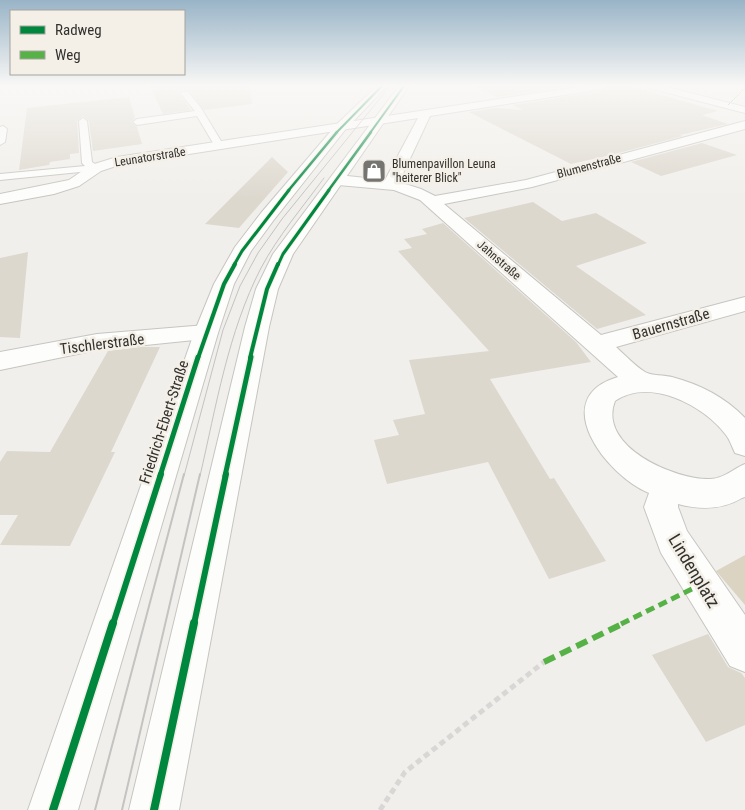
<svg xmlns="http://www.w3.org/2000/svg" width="745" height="810" font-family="'Roboto Condensed',sans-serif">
<rect width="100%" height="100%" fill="#f1efeb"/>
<polygon fill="#dcd4c3" points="745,555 745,605 716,571"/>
<g fill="#ddd8ce">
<polygon points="150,86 250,86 252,104 204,110 189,91 182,90 180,95 191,110 163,114"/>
<polygon points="474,86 572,86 497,97"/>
<polygon points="609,86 630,86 718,111 702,115 728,124 680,135 683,136 611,155 571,164 469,112 495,108 523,110 513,105 602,91"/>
<polygon points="129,97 135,118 131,122 137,127 142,144 93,151 89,121 83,116 77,121 79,153 70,154 70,159 50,162 49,165 19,170 27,108"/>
<polygon points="702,143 737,155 661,176 631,162"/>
<polygon points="272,157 288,172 239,228 205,224"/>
<polygon points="533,202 562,221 596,213 647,243 576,266 646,315 597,329 464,218"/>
<polygon points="443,223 576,342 591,362 490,379 550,479 554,478 606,561 549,579 488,462 387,484 374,440 399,435 393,420 425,414 409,360 489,351 398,251 412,248 404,239 427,234 422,229"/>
<polygon points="28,252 20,338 0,337 0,258"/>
<polygon points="141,347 160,347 111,452 115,452 70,546 0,545 18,515 0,515 0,462 7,451 50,452 108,351"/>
<polygon points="708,634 728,667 741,673 745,678 745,725 706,742 652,655"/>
</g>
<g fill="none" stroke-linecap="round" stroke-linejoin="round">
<g stroke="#c6c5c1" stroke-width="2">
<g id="service">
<polygon points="182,92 188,92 201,108 224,146 222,148 216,148 197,116 137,125 133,122 137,119 195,111 181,94"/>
<polygon points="83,118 87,121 92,162 101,168 100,170 0,180 0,174 85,166 82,163 79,121"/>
<polygon points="3,126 7,129 5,142 0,145 0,127"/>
</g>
</g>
<g stroke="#c6c5c1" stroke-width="2">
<g id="minor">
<path d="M584 86H607L602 89 430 116 399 182 421 189 435 196 526 180 745 121V129L532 187 444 204 601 335 745 297V311L616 347C625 355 635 366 645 372 652 376 664 375 672 377 699 384 725 397 745 418V456L735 453C732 447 730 440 726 435 704 405 649 377 615 401 597 447 676 480 710 479 723 479 733 469 745 464V497L742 498C722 510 701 510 678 504V507L687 531 745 615V672L730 666 661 553 644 507 649 493C607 476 546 398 618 377L420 200 394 190 338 185 333 183 330 180 333 177 338 175 385 180 418 118 119 165 101 171 79 186 54 194 0 204V194L69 180 91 165 117 157Z"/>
<polygon points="647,86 663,86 745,107 745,113 649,88"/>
<polygon points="206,325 214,328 218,333 214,338 97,350 0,370 0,352 97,334"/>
</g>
</g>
<g stroke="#c6c5c1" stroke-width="2">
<g id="secondary">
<polygon points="377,86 387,86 345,130 273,221 251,251 234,284 218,333 78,810 28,810 194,333 214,284 235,247 261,213 337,124"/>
<polygon points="399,86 409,86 293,254 278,289 269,327 179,810 129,810 245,327 256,289 273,254"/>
</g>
</g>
<polyline stroke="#d8d7d6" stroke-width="5" stroke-dasharray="6 4" stroke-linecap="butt" points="380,810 405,772 544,662"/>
<use href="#service" fill="#fdfdfc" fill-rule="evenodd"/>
<use href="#minor" fill="#fdfdfc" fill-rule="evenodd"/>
<use href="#secondary" fill="#fdfdfc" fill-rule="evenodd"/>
<g stroke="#c3c3c2" stroke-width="1">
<polyline points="184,476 223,330 240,286 258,253 282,219 390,86"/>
<path d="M200 476C216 407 228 332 261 268 278 236 302 208 324 178"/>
</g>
<g stroke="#c3c3c2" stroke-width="2">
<polyline points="95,810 184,474"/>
<polyline points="122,810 200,474"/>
</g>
<polyline stroke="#56b246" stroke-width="1" stroke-dasharray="3 1" stroke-linecap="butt" points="728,105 745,88"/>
<polyline stroke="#56b246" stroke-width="5" stroke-dasharray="9 5" stroke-linecap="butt" points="621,624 700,585"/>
<polyline stroke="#56b246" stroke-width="6" stroke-dasharray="12 6" stroke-linecap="butt" points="544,662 624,623"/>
<g stroke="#f4f0e8" stroke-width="3">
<g id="cycleway-far6">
<polyline points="336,133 382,86"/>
<polyline points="370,133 404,86"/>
</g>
</g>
<g stroke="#f4f0e8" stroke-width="4.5">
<g id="cycleway-far5">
<polyline points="288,191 337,132"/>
<polyline points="328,191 371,132"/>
</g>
</g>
<g stroke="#f4f0e8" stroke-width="5">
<g id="cycleway-far4">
<polyline points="234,265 242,251 289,190"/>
<polyline points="278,265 283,254 329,190"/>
</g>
</g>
<g stroke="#f4f0e8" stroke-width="6">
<g id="cycleway-far3">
<polyline points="198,358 224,284 235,264"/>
<polyline points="250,358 267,289 278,264"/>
</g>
</g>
<g stroke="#f4f0e8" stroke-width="8">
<g id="cycleway-far2">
<polyline points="160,476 198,357"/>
<polyline points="225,476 251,357"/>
</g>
</g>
<g stroke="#f4f0e8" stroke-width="9">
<g id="cycleway-far1">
<polyline points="113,624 161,474"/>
<polyline points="194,624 226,474"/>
</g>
</g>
<g stroke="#f4f0e8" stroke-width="11">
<g id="cycleway">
<polyline points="53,810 113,623"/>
<polyline points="154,810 194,623"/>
</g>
</g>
<use href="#cycleway-far6" stroke="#00873e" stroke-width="2"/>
<use href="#cycleway-far5" stroke="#00873e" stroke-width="2.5"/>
<use href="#cycleway-far4" stroke="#00873e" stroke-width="3"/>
<use href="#cycleway-far3" stroke="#00873e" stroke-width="4"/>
<use href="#cycleway-far2" stroke="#00873e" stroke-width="5"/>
<use href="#cycleway-far1" stroke="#00873e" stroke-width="6"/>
<use href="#cycleway" stroke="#00873e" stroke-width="8"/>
</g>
<linearGradient id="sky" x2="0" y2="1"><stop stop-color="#99b4c7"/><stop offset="0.43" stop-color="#f9f8f6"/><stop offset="1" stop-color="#f9f8f6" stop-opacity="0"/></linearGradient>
<rect width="745" height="199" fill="url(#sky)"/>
<defs>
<g id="shop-square" transform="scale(1.25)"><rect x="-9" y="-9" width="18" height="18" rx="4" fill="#757470" stroke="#f4f0e8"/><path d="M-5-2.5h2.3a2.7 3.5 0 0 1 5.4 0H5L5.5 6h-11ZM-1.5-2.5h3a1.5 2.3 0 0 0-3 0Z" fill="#fff"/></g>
</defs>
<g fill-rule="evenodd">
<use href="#shop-square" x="374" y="171"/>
</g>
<g text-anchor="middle" stroke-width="5" stroke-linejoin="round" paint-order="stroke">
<g font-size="12" fill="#32312e" stroke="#f4f0e8">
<text transform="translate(150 157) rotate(-9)" y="4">Leunatorstraße</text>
<text transform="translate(589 166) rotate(-15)" y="4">Blumenstraße</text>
<text transform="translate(499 260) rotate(41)" y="4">Jahnstraße</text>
</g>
<g font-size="12" fill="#32312e" stroke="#f4f0e8" text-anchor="start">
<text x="392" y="168">Blumenpavillon Leuna<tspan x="392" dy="14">"heiterer Blick"</tspan></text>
</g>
<g font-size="15" fill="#32312e" stroke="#f4f0e8">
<text transform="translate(671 324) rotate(-16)" y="5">Bauernstraße</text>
<text transform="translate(102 344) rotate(-7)" y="5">Tischlerstraße</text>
<text transform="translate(164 422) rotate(-72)" y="5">Friedrich-Ebert-Straße</text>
</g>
<g font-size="18" fill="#32312e" stroke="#f4f0e8">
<text transform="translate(694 571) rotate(59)" y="6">Lindenplatz</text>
</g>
</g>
<rect x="10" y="10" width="175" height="65" fill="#f4f0e8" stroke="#a6a49e"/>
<rect x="20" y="26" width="25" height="8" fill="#00873e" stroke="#a6a49e"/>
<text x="55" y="35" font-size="15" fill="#32312e">Radweg</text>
<rect x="20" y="51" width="25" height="8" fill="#56b246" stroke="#a6a49e"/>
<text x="55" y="60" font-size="15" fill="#32312e">Weg</text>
</svg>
